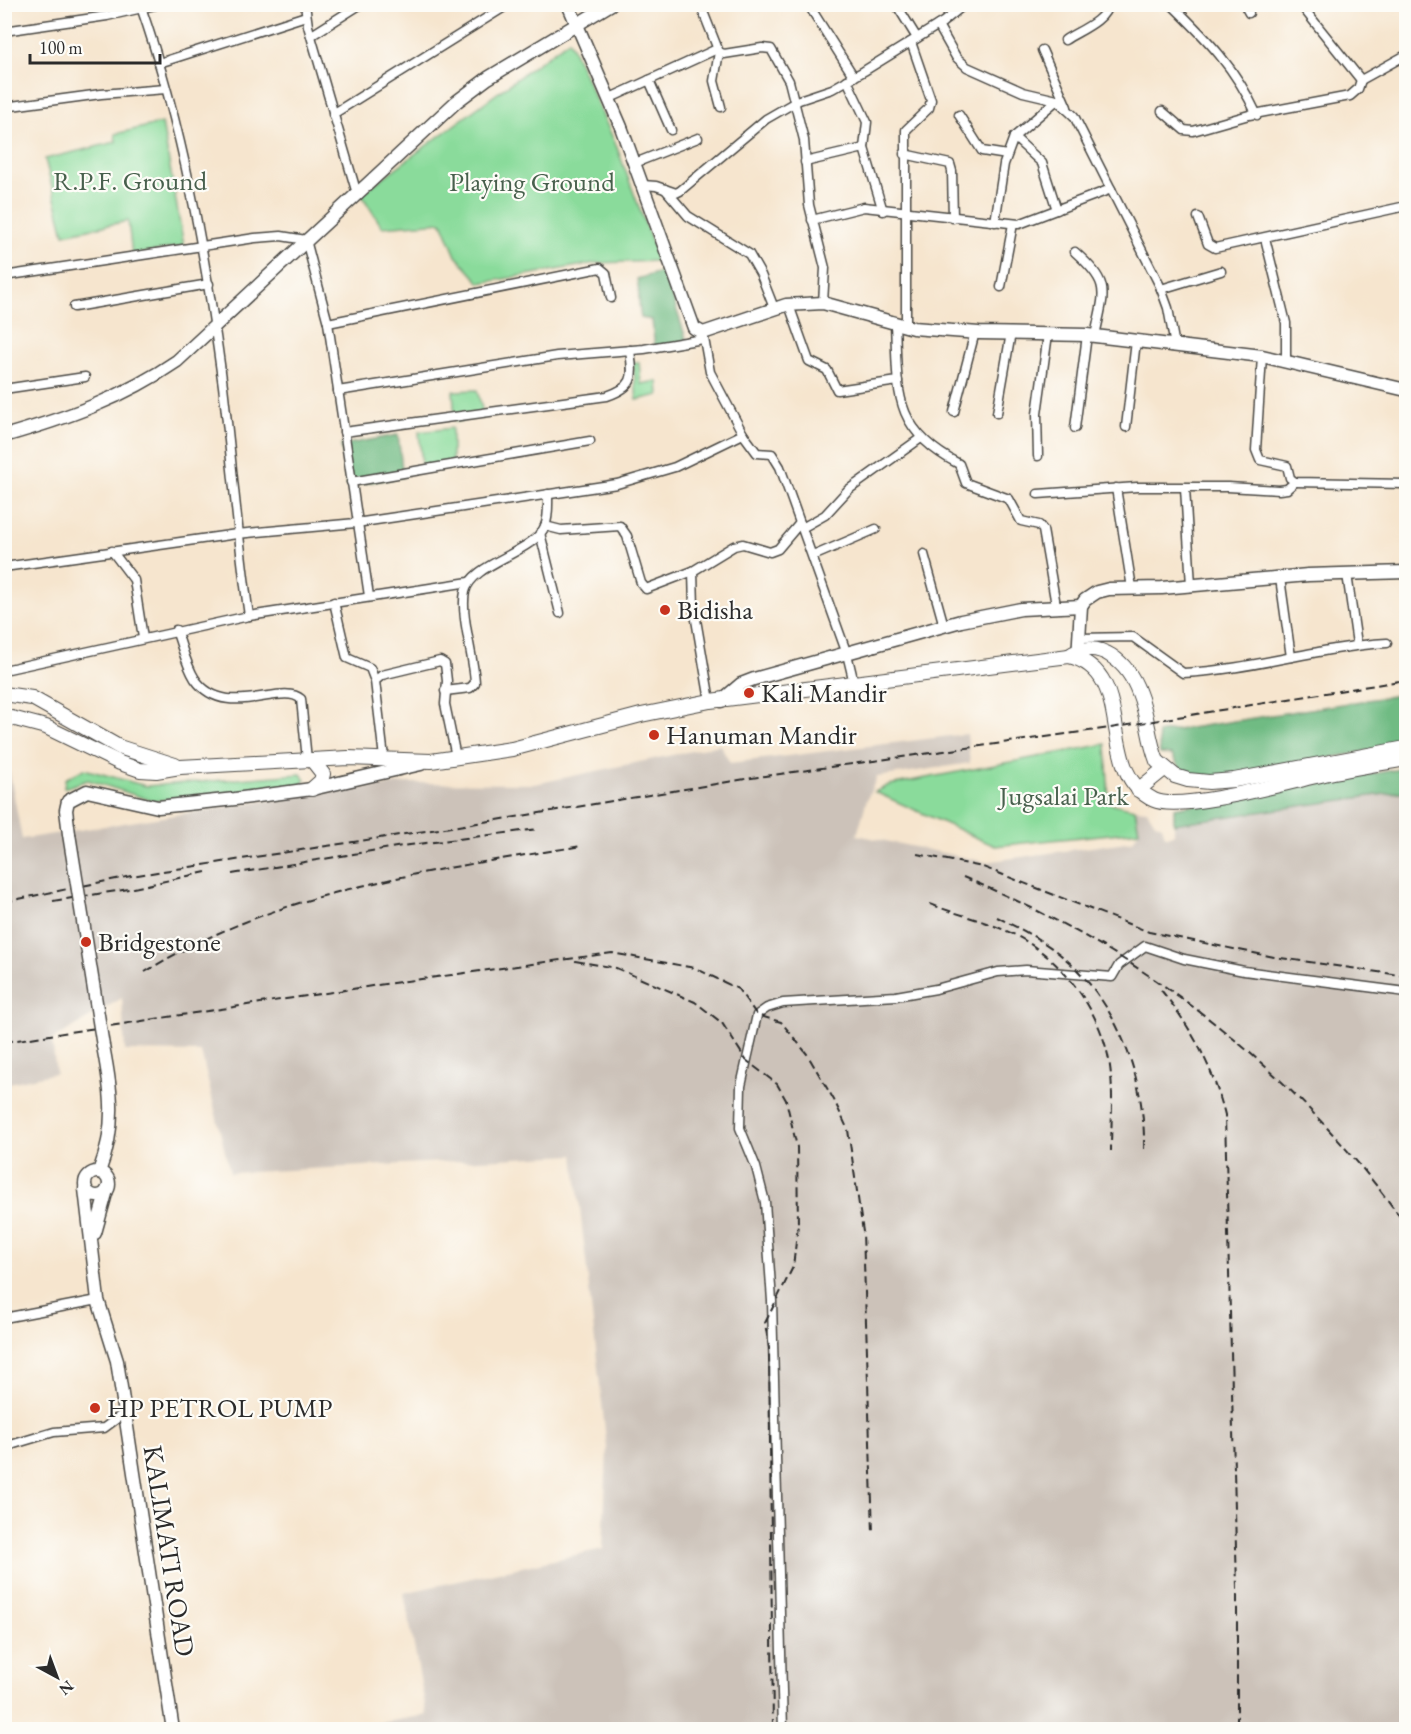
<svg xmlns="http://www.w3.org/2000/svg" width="1411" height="1734" font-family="'EB Garamond',serif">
<rect width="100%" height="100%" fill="#fdfcf7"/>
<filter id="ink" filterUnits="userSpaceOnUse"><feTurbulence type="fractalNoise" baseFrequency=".0167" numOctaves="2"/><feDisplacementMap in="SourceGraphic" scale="12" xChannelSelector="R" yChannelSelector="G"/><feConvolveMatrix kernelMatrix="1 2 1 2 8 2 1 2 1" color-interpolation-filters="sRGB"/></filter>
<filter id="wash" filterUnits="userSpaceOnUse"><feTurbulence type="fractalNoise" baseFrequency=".008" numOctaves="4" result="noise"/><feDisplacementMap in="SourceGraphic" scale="24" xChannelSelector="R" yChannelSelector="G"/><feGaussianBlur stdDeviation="1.35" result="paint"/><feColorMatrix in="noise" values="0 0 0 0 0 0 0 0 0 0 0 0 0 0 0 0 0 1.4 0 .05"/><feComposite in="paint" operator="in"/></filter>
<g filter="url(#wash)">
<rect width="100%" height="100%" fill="#f6e5ce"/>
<polygon fill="#ccc2b9" points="967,734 970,763 877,777 867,799 857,835 986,862 1133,841 1139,831 1135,809 1147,810 1155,823 1162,826 1165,836 1170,836 1174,834 1174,824 1406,791 1406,1729 344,1729 427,1715 404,1593 603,1549 607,1448 574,1155 230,1173 201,1052 125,1051 122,998 52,1040 56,1073 5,1084 4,742 22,839 303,795 407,783 535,784 720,745 730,763"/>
<g fill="#8adb9b" stroke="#5a8363" stroke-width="1.5">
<polygon points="569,40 616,145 659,261 596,263 480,283 456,256 442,222 382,227 361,194"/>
<polygon points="162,123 184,246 132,255 128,221 64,234 45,159 116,142 115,134"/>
<polygon points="633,362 639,362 641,384 658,381 659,395 637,400"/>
<polygon points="477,390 484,416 455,422 453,391"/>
<polygon points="452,428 452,464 422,467 419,432"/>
<polygon points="1106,744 1109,803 1135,809 1139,831 995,846 875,792 889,785"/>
<polygon points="84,769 146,786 301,774 305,780 300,786 153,801 88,780 64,788 65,779"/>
</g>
<g fill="#6fbb83" stroke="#4d7357" stroke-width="1.5">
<path d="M664 271 688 345 655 350 652 320 641 318C638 304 640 293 637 279Z"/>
<polygon points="398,435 403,477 347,486 341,445"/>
<polygon points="1406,694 1406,744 1224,777 1185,777 1172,755 1160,754 1158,733"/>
<polygon points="1406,768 1406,791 1174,824 1174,808"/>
</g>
</g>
<g filter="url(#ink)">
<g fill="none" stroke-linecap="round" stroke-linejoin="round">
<g stroke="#494743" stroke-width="11">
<g id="street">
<path d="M140 4C183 127 206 258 223 386 232 463 238 539 249 616"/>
<polyline points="305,4 308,26 357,194"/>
<polyline points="700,4 719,52 724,54 762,48 771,49 789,81 804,140 809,205 825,268 823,303"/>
<polyline points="808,4 854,77"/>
<polyline points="896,4 917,38"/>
<path d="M1171 4C1208 40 1235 67 1257 115"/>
<polyline points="1244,4 1249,13"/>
<polyline points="1300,4 1361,80 1406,55"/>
<polyline points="938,25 956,57 967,67 1023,92 1057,100 1074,116 1160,286 1168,308 1175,346"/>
<polyline points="4,31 107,16 160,4"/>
<polyline points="312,35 361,4"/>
<path d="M1065 40C1078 31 1106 21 1108 4"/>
<polyline points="1042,50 1067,107"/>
<polyline points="719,52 714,81 721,107"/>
<polyline points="159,63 306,16"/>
<polyline points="649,80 671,130"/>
<polyline points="847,80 867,122 864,148 883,211"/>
<polyline points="608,99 717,49"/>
<polyline points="4,107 101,94 166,89"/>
<polyline points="1162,111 1184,130 1193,131 1249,115 1350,96 1358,89 1361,80"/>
<polyline points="333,114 509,4"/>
<polyline points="959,115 982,151 1007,155"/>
<polyline points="1014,137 1042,163 1057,210"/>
<polyline points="904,154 950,164 952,171 953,218"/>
<polyline points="805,162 864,148"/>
<polyline points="635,163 698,138"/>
<polyline points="643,185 656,186 676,193 680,191 766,119 799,100 832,89 864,71 943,22 965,4"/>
<polyline points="665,189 688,216 749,254 761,275 774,308"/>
<polyline points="1198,217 1208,244 1215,248 1406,206"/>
<polyline points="812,220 864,207 1019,224 1111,189"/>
<polyline points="995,222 1004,164 1014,137 1057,100"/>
<polyline points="1265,238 1286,323 1286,362"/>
<path d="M1075 252C1112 285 1104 291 1095 336"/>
<polyline points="4,276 255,238 281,236 306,240 328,323 369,596"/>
<polyline points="1001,287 1013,224"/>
<polyline points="1161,289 1221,271"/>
<polyline points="789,305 809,361 827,370 837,390 898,381"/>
<polyline points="74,307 209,284"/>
<path d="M895 322C898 390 891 429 959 464L966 483 1009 499 1021 521 1039 525 1043 530 1056 605"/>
<polyline points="328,323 600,268 606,273 611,298"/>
<polyline points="906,325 906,130 929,108 931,100 911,42"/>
<polyline points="703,333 710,372 743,434 757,453 772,454 780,467 847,654 854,683"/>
<polyline points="1262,356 1256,450 1260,460 1287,466 1290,478 1295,482 1406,484"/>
<polyline points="4,389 85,377"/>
<polyline points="338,391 557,356 644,349 703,339"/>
<polyline points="954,412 975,332"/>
<polyline points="997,413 1011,333"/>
<polyline points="1126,427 1136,341"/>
<polyline points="1075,428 1087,335"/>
<path d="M344 432 607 396C636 386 633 377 630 350"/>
<polyline points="1038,456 1037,414 1048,334"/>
<polyline points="351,482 590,441"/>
<polyline points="1116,488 1132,588"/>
<polyline points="1185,488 1191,585"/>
<polyline points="1038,494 1137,487 1228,487 1279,490 1287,489 1295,482"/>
<polyline points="545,526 561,530 620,526 627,536 641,583 646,589 693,571"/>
<polyline points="802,528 825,515 848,490 921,438"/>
<polyline points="540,533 560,613"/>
<polyline points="112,551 134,580 143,638"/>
<polyline points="924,554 944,626"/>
<polyline points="813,556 876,529"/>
<polyline points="4,567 237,534 356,523 617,484 675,467 743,434"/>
<polyline points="1347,574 1357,644"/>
<polyline points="1280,578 1291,657"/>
<polyline points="334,602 347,658 370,668 375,681"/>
<path d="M176 630C182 646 186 665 195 679 225 722 282 681 301 699L307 760"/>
<path d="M1079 638 1133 637 1183 673C1252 670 1318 647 1387 643"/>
<polyline points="4,670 249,616 469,582"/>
<path d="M445 691 470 688 475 683C474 657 460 615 465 592 471 563 534 553 545 526 549 517 548 503 548 494"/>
<polyline points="710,701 694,608 693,571 734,546 743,544 770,552 778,549 800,523"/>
<polyline points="384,758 375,681 382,675 440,661 445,664 447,681 445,704 456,757"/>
<polyline points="4,1318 98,1300"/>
<polyline points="4,1449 14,1444 54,1432 104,1428 123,1414"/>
<polyline points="783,1730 772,1301 765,1202 756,1167 740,1128 741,1086 757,1015 767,1008 783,1003 896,996 936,989 998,972 1026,970 1112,977 1119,965 1145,946 1184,959 1244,971 1406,992"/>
</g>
</g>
<g stroke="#494743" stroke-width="15">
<g id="secondary">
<polyline points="568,4 621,127 694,328 703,333 786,305 823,303 913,328 979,333 1087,335 1262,356 1406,390"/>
<path d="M4 436C67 418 123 398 177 361L456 102 488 78 611 4"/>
<polyline points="1078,658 1081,606 1085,600 1097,592 1109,589 1162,588 1308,575 1406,572"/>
<polyline points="721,701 741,684 754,679 961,621 1021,609 1081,606"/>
<polyline points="69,834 66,810 68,801 87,791 158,807 235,799 312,789 421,764"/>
<circle cx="97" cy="1184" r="12"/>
<path d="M99 1172C117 1125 112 1093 103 1046"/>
<polyline points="85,1189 98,1300 117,1361 173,1730"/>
<polyline points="95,1233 107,1190"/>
</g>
</g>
<g stroke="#494743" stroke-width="16">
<g id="primary">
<path d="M1069 656C1099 636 1128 663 1139 693 1148 715 1148 739 1157 761L1175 776 1188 780 1209 782 1234 780 1406 748"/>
<polyline points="4,694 32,698 119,747 175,765"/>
<path d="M4 716 46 727 120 763 140 770 156 771 180 767 348 758 431 761 512 749 641 715 710 701 1069 656C1139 673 1094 772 1154 800 1182 813 1299 779 1334 772 1358 767 1382 763 1406 759"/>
<polyline points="312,760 323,774 321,781 312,789"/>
<polyline points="1138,790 1164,769"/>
</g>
</g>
<use href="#street" stroke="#fff" stroke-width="8"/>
<use href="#secondary" stroke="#fff" stroke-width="12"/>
<use href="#primary" stroke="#fff" stroke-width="14"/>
<g stroke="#2b2b2b" stroke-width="2" stroke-dasharray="9 4.5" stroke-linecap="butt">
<polyline points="917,854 983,867 1149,932 1274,957 1406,976"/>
<polyline points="232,874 402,846 538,829"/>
<path d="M963 877C1143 951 1293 1067 1406 1225"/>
<polyline points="53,901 129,889 206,872"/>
<polyline points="4,902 131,876 497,820 758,777 1110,728 1406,680"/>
<path d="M930 904C961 916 996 923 1024 940 1064 964 1095 1005 1107 1051 1115 1082 1111 1119 1111 1151"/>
<path d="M997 917C1012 925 1027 932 1041 941 1111 984 1146 1071 1144 1150"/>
<polyline points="575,961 616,968 695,1002 722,1023 746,1060 777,1084 786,1100 797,1147 798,1225 793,1267 765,1323 769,1348 773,1730"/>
<path d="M145 972C278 889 430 871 581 846"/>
<path d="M1161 990C1192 1028 1213 1068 1225 1115L1237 1588V1730"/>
<polyline points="4,1042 385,984 612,953 695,968 738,989 757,1015 781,1022 807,1054 834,1100 848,1130 863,1232 873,1533"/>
</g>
<g stroke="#494743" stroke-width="15" stroke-linecap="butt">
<polyline id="secondary-bridge" points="69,834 103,1046"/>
</g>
<use href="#secondary-bridge" stroke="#fff" stroke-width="12"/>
</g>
</g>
<g fill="#c8321e" stroke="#fdfcf7" stroke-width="2">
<circle cx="665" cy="610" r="6"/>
<circle cx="749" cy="693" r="6"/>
<circle cx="654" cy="735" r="6"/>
<circle cx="86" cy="942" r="6"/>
<circle cx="95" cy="1408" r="6"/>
</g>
<g text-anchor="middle" stroke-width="4.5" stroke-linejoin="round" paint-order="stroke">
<g font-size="27" fill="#48604d" stroke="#fdfcf7">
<text x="130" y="190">R.P.F. Ground</text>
<text x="532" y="191">Playing Ground</text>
<text x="1064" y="805">Jugsalai Park</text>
</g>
<g font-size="27" fill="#2b2b2b" stroke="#fdfcf7" text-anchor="start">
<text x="677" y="619">Bidisha</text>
<text x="761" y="702">Kali Mandir</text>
<text x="666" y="744">Hanuman Mandir</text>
<text x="98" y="951">Bridgestone</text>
<text x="107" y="1417">HP PETROL PUMP</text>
</g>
<g font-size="27" fill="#2b2b2b" stroke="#fdfcf7">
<text transform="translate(169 1551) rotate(81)" y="9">KALIMATI ROAD</text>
</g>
</g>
<rect width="1411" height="1734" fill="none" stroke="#fdfcf7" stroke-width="24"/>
<g transform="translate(57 1677) rotate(139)" stroke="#fdfcf7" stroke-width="4.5" paint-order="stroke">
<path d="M0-4.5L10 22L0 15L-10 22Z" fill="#2b2b2b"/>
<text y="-9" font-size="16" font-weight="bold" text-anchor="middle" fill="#2b2b2b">N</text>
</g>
<path d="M30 54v9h130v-9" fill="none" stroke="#2b2b2b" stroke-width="3"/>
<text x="39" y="54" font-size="18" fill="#2b2b2b" stroke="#fdfcf7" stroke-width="4.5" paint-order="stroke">100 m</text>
</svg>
